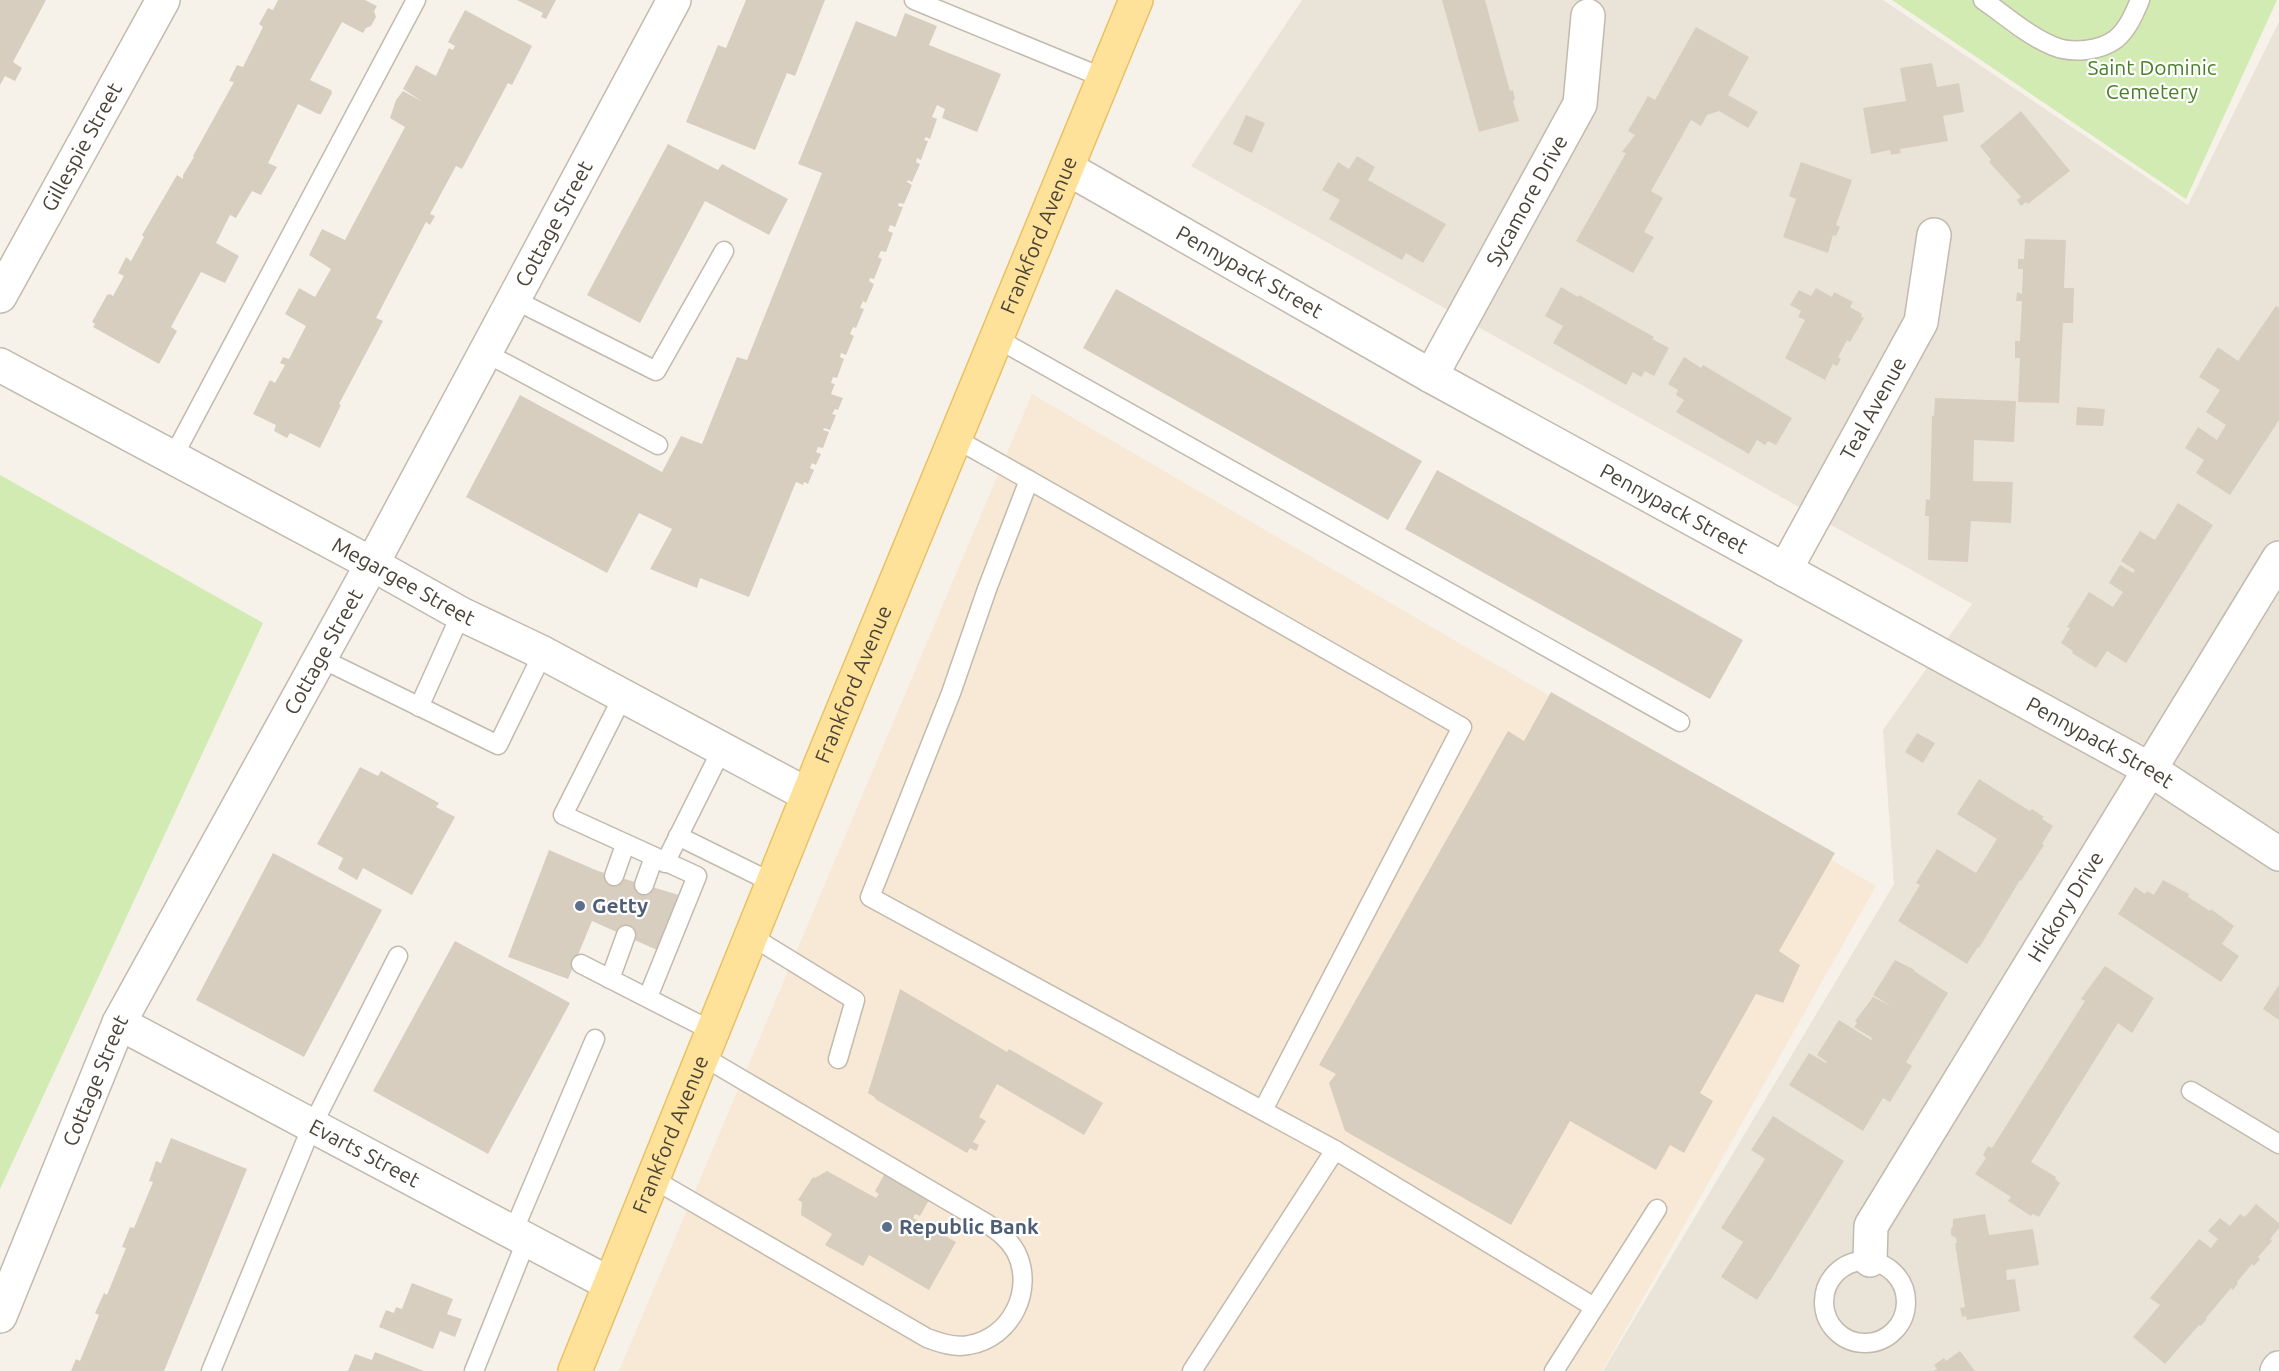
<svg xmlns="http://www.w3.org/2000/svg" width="2279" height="1371" font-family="Ubuntu,sans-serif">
<rect width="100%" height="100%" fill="#f6f2ea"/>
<polygon fill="#eae4d8" points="1302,0 1883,0 2188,205 2279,22 2279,1371 1603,1371 1894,884 1883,730 1972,604 1191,166"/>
<polygon fill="#f7e9d5" points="1032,394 1876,886 1602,1371 619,1371"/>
<g fill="#d1ebb2">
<polygon points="1892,0 2277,0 2186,199"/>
<polygon points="0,475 263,623 0,1189"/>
</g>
<g fill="#d8cebf">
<polygon points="0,0 46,0 13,62 22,68 15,81 5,76 0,85"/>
<polygon points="278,0 365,0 377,6 374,11 376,17 371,26 366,28 363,33 342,22 310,80 331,90 332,93 321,114 318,114 298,104 268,163 277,167 261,195 252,191 236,218 230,215 216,243 239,256 225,283 201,272 171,327 177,331 159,364 93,327 95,324 92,322 107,295 110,294 113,296 124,276 118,273 126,257 131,261 144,237 142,235 177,175 183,179 183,175 194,157 193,156 234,82 229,81 237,65 243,67 263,27 259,24 268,8 273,10"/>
<polygon points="517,0 556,0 546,19 541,17 543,13"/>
<polygon points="746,0 825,0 795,76 787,73 755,150 686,122 718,45 726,48"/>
<polygon points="1442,0 1485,0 1510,91 1513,90 1515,100 1513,101 1519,121 1479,132"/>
<polygon points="465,10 532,46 512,85 508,83 462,169 456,166 430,214 435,216 430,225 426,222 376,318 383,321 339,404 341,405 320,448 290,433 287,438 274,431 276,425 253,414 270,380 275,383 285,365 280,363 283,357 289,359 306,326 285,314 299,288 315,297 331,269 309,255 322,229 345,240 405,127 390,118 396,100 403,91 423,102 403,89 416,65 436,76 449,48 453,50 455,46 448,42"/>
<polygon points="905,13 937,26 929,45 1001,74 977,132 942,118 945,109 937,105 932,117 937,119 930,139 926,137 924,140 928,141 921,160 917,158 916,162 920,164 912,182 908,180 907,182 912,185 904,204 899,203 898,206 903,207 895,227 890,225 888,231 893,233 886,252 881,251 878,257 882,259 874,279 870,278 869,281 874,284 866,303 863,301 860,308 864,309 856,328 853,327 850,334 854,336 846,355 841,353 840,357 844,359 837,378 833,377 831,383 835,384 831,394 843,398 838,410 835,409 832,414 836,415 830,430 824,428 823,430 829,432 823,448 818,447 816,452 821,454 816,465 812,463 810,468 814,470 808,484 804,482 803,485 796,482 749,597 700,578 697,588 650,569 672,529 639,513 607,573 466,497 520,395 662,472 681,436 702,444 737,357 747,360 822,173 798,164 856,21 896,37"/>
<polygon points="1696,27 1749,57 1728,95 1758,112 1748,128 1719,111 1707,115 1701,126 1691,120 1651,191 1663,198 1644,232 1654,237 1633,273 1576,241 1626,153 1622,152 1635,135 1628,131 1648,96 1655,100"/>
<polygon points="1932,63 1937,87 1959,83 1964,112 1943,116 1948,141 1900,149 1901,153 1891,155 1890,150 1871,154 1863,108 1906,101 1900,68"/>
<polygon points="2021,111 2070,171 2028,204 2026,202 2021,206 2017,200 2021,197 1989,162 1991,160 1980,146"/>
<polygon points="1246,115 1265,123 1252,153 1233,144"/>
<polygon points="668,144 718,170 722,164 788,199 769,235 705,201 640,323 587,295"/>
<polygon points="1357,156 1375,167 1368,180 1446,224 1423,263 1406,253 1402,260 1329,219 1340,200 1322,190 1338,162 1349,169"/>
<polygon points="1801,162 1852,180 1836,225 1840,227 1836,236 1833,235 1828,253 1783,237 1796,199 1789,196"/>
<polygon points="2025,239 2066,240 2064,288 2074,288 2073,323 2063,323 2059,403 2018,402 2020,358 2015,358 2015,341 2020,341 2022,301 2016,301 2017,292 2022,294 2023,269 2018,269 2018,259 2024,259"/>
<polygon points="1561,287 1578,297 1579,295 1654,337 1652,339 1669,348 1654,376 1645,371 1641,377 1633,372 1626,385 1553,343 1563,326 1545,316"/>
<polygon points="1816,288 1832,297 1834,292 1853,302 1850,307 1862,314 1861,317 1864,318 1850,342 1847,340 1838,357 1841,359 1837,366 1833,364 1825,380 1785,358 1805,320 1798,317 1801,311 1790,305 1799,290 1811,296"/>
<polygon points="1116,289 1422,461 1388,520 1083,348"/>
<polygon points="2276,306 2279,308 2279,420 2230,495 2196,473 2204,460 2185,448 2198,427 2217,440 2226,425 2206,412 2220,390 2199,377 2218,347 2238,361"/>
<polygon points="1684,357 1701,368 1703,365 1792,418 1776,445 1768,441 1765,445 1757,440 1749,454 1676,412 1684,400 1676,395 1678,390 1668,384"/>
<polygon points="1935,398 2016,401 2014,442 1974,440 1973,481 2013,482 2011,523 1971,521 1968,562 1928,560 1929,516 1925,516 1926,499 1930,500 1932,416 1934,416"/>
<polygon points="2077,407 2105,409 2103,426 2076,425"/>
<polygon points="1437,470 1743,640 1710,699 1405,529"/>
<polygon points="2178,503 2213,525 2126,663 2107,651 2096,668 2072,653 2073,651 2061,643 2070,628 2067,627 2089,592 2113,607 2123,592 2109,583 2120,565 2133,573 2135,570 2121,561 2140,531 2155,540"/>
<polygon points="1551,692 1835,853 1779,951 1800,965 1783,1003 1756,994 1700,1093 1713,1101 1684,1153 1670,1145 1656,1170 1570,1121 1511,1225 1345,1131 1329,1083 1336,1074 1319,1065 1508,731 1524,741"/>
<polygon points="1917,733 1935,743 1923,763 1905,752"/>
<polygon points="360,767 378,776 381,771 439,803 436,807 455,817 412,895 363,868 357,880 338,869 343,858 317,844"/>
<polygon points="1979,779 2030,811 2032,809 2044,817 2042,819 2053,826 2042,844 2044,845 2021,881 2020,880 1979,948 1978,947 1967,964 1898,921 1920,885 1916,883 1937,849 1976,873 1997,839 1957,814"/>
<polygon points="549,850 598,871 679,895 657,950 592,921 568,979 508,957"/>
<polygon points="273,853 382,910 304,1057 196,1000"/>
<polygon points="2163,880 2189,894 2188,897 2210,911 2211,909 2234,926 2222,944 2239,956 2221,982 2118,914 2135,887 2145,894 2147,891 2154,895"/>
<polygon points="455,941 570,1003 488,1154 373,1091"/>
<polygon points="1895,960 1915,970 1914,971 1948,993 1906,1062 1912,1066 1890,1102 1883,1098 1863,1131 1789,1085 1809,1053 1826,1063 1827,1062 1817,1055 1839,1020 1871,1040 1872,1038 1854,1027 1857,1023 1855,1021 1873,997 1891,1006 1873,995"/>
<polygon points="2105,966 2154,998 2132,1033 2118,1023 2031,1162 2056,1177 2055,1179 2060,1183 2039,1217 2033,1214 2031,1216 2008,1201 2011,1197 1975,1174 1986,1158 1983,1155 1988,1146 1992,1148 2085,1001 2081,999"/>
<polygon points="2279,985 2279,1020 2263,1009"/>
<polygon points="900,989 1007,1052 1009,1049 1103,1103 1084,1135 997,1084 979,1117 986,1121 973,1142 979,1145 976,1151 970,1148 967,1153 875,1099 876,1098 868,1093"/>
<polygon points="1773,1116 1844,1161 1770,1281 1769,1281 1757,1300 1721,1277 1743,1242 1721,1228 1765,1159 1751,1150"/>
<polygon points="171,1138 247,1169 164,1371 71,1371 76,1359 80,1361 99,1315 95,1313 104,1293 107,1295 126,1248 122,1247 130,1227 134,1228 153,1182 149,1181 156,1161 161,1163"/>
<polygon points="893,1159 938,1184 920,1216 915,1214 913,1218 956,1242 929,1290 869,1255 863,1266 825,1245 832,1234 801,1215 802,1202 798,1200 813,1177 815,1178 827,1171 876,1198 879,1194 875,1191"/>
<polygon points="2256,1204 2279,1223 2279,1228 2270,1239 2272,1241 2258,1257 2260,1259 2254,1266 2252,1264 2237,1282 2238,1283 2233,1290 2231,1288 2206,1318 2207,1319 2201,1326 2199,1325 2165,1364 2133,1337 2160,1305 2150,1298 2199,1239 2211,1248 2218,1239 2208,1231 2220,1218 2230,1226 2240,1214 2245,1217"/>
<polygon points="1985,1214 1989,1235 2033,1229 2039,1265 2006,1270 2007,1280 2015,1279 2020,1311 1967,1320 1966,1316 1962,1317 1960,1308 1965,1307 1955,1243 1957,1243 1956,1238 1951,1235 1951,1229 1953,1226 1953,1219"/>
<polygon points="412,1283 453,1299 447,1314 462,1319 455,1337 440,1331 433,1349 379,1327 386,1310 394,1313 396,1307 402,1309"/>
<polygon points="1960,1351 1975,1371 1934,1371 1937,1369 1934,1365 1944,1358 1946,1361"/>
<polygon points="375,1352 424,1371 348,1371 355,1354 372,1360"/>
</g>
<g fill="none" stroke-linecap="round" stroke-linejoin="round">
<g stroke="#c2baac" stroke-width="21">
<g id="lane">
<polyline points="914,0 1104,78"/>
<path d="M1983 0C2005 15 2028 36 2053 46 2072 54 2100 51 2116 39 2128 29 2134 14 2140 0"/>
<polyline points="515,300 656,371 724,251"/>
<polyline points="996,338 1680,722"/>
<polyline points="486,353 658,445"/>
<polyline points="956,439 1029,480"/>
<polyline points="173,457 416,0"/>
<polyline points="320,658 498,745 543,653"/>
<polyline points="623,696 563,815 697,876 648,997"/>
<polyline points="419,707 461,614"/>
<polyline points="678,836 773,883"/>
<polyline points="665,863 722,749"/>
<polyline points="614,876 625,845"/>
<polyline points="644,885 654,857"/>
<polyline points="751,936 855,1000 838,1059"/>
<polyline points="581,964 712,1031"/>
<polyline points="610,979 626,935"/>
<polyline points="2191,1091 2279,1144"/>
<polyline points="1263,1110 1462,727 1029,480 987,589 951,693 870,897 1335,1150"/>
<path d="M653 1179 927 1338C940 1343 955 1348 969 1345 1011 1338 1035 1290 1016 1252 1009 1239 998 1231 986 1223L702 1056"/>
<polyline points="513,1232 595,1039"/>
<circle cx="1865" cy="1302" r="41"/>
<polyline points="211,1371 312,1126 398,956"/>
<polyline points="474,1371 527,1239"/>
<polyline points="1192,1371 1335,1150 1594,1307"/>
<polyline points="1554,1371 1657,1209"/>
</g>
</g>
<g stroke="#c2baac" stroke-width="36">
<g id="street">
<path id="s1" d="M1067 168 1431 376 2151 770 2279 854"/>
<path id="s2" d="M0 296 163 0"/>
<path id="s3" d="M0 365 372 564 461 614 543 653 808 795"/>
<path id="s4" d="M1431 376 1580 104 1588 16"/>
<path id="s5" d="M1785 570 1921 322 1934 235"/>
<path id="s6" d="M119 1023 610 1284"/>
<path id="s7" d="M1870 1260 1871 1226 2279 558"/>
<path id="s8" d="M0 1316 119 1023 372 564 674 0"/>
<polyline points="2277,1371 2279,1368"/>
</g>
</g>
<g stroke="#e9c165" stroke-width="36">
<g id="primary">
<path id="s9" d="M575 1371 826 751 1136 0"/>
</g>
</g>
<use href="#lane" stroke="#fff" stroke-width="18"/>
<use href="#street" stroke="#fff" stroke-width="33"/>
<use href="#primary" stroke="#ffe29a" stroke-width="33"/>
</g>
<g fill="#5c6f8a" stroke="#fff" stroke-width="2">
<circle cx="580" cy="906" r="6"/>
<circle cx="887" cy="1227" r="6"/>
</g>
<g text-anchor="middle" stroke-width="4.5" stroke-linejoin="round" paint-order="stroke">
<g font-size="21" fill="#497f27" stroke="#fff">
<text x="2152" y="75">Saint Dominic<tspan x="2152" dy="24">Cemetery</tspan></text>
</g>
<g font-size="21" fill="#4a4338" stroke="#fff">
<text dy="7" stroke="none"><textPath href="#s2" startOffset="170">Gillespie Street</textPath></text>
<text dy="7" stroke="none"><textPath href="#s4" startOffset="200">Sycamore Drive</textPath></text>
<text dy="7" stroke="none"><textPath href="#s8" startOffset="1226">Cottage Street</textPath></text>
<text dy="7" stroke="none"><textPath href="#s9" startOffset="1227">Frankford Avenue</textPath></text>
<text dy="7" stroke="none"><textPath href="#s1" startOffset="210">Pennypack Street</textPath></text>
<text dy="7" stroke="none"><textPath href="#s5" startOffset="184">Teal Avenue</textPath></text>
<text dy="7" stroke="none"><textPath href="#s1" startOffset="696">Pennypack Street</textPath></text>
<text dy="7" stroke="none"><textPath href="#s3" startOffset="458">Megargee Street</textPath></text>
<text dy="7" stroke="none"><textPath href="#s8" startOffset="740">Cottage Street</textPath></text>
<text dy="7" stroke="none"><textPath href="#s9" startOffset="741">Frankford Avenue</textPath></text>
<text dy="7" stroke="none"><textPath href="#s1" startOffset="1182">Pennypack Street</textPath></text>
<text dy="7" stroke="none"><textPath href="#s7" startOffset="408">Hickory Drive</textPath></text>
<text dy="7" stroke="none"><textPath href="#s8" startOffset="254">Cottage Street</textPath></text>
<text dy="7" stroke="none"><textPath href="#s9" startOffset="255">Frankford Avenue</textPath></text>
<text dy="7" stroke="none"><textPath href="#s6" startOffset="278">Evarts Street</textPath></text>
</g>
<g font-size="21" font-weight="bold" fill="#4e5e75" stroke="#fff" text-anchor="start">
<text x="592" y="913">Getty</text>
<text x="899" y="1234">Republic Bank</text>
</g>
</g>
</svg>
